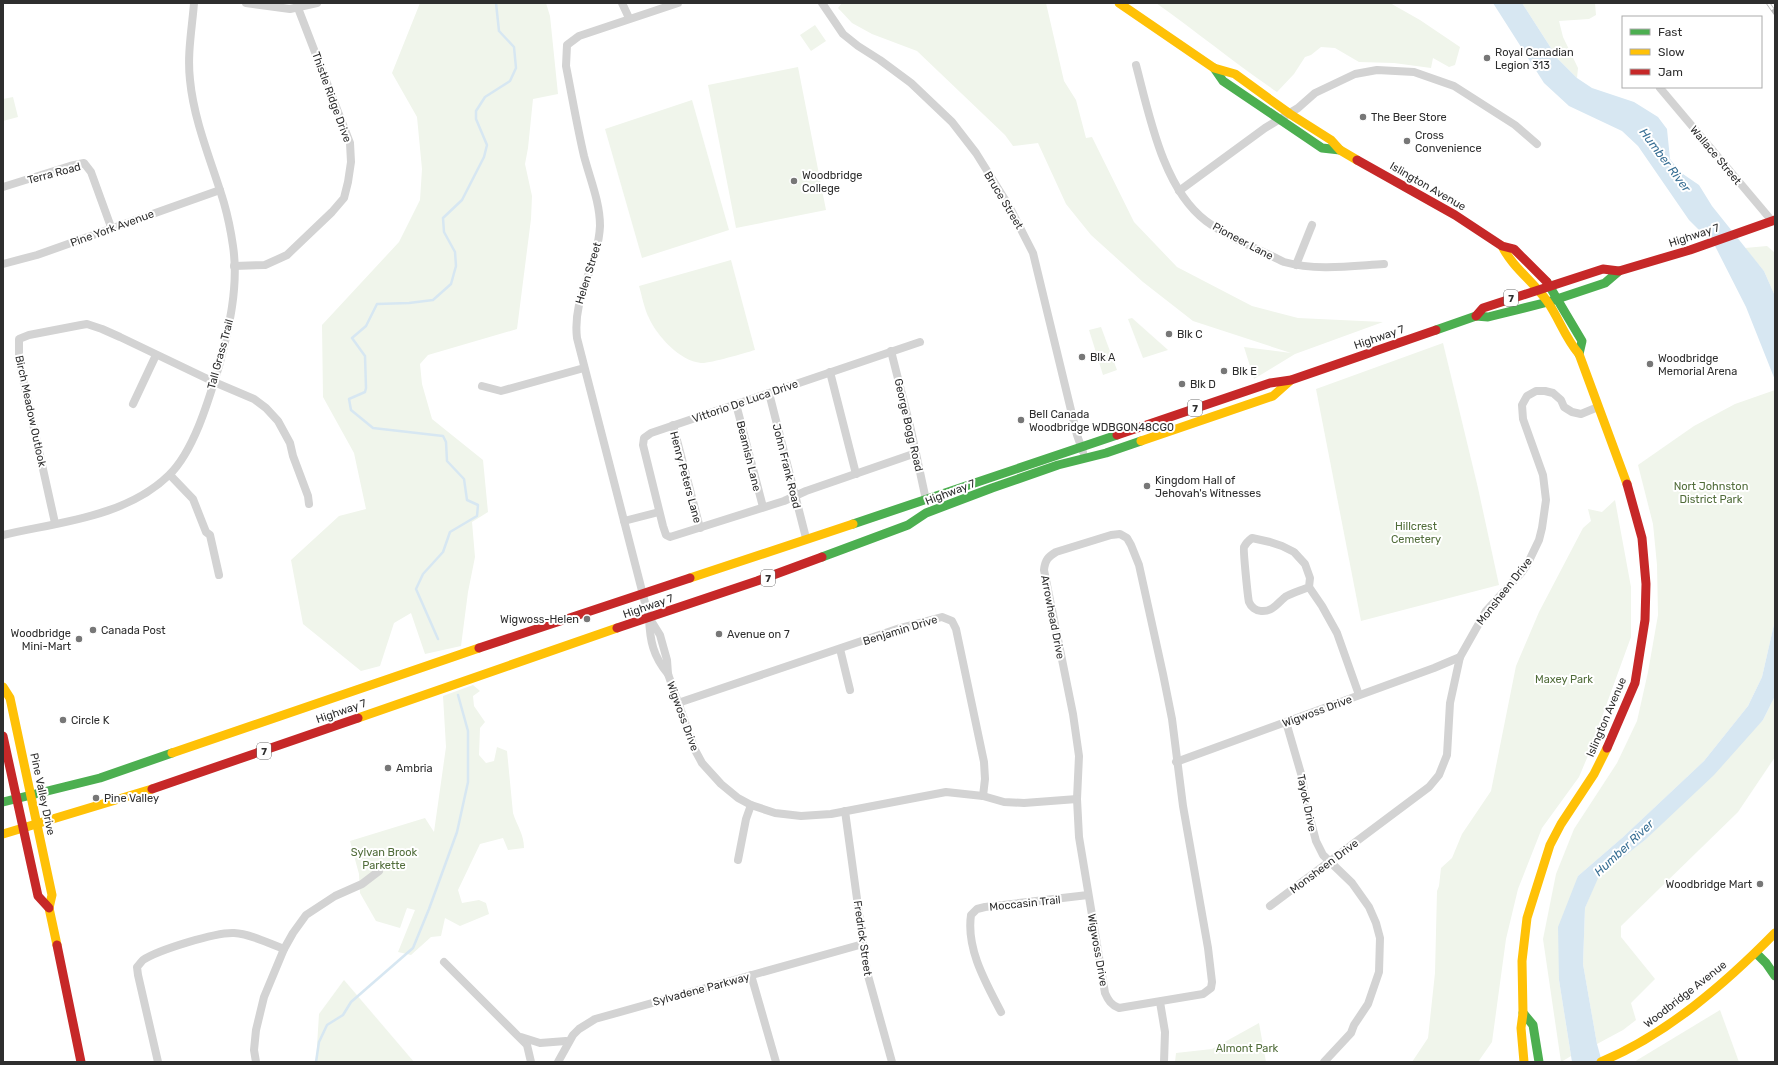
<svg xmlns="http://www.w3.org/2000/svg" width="1778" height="1065" font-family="Rubik,sans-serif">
<rect width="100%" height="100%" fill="#fff"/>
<g fill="#f0f5eb">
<polygon points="420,3 546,3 550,16 558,94 533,99 528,148 525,164 532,196 531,219 517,329 428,355 420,364 422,384 432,419 483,460 488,512 472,522 475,557 468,592 461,646 425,654 411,613 394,623 380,666 361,671 303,624 291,560 339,516 366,509 354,453 323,397 322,325 399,242 420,200 422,169 417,117 392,73"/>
<polygon points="842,3 1046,3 1064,81 1076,100 1086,138 1092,137 1134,222 1177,267 1252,306 1298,318 1383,322 1295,354 1254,379 1244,347 1291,353 1193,321 1143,282 1091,235 1066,204 1038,143 1013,146 1005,135 917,51 872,34 852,23 838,8"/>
<path d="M1156 3H1390L1420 20 1460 47 1455 65 1449 67 1433 58 1431 68 1394 63 1359 62 1335 48 1321 47 1311 55 1305 57 1294 74 1277 92C1236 64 1197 32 1156 3Z"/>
<polygon points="1522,3 1595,3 1596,15 1589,19 1559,21 1563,37 1578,68 1577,78 1558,59"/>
<polygon points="815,25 826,41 811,51 800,35"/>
<polygon points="798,67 826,210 736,228 708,85"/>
<polygon points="13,97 18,117 3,121 3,99"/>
<polygon points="692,100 729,230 642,258 605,129"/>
<polygon points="1767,246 1775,253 1775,296 1764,271 1745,248"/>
<path d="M731 260 755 350C745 353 708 364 701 363 680 361 657 336 649 318 644 308 642 296 639 286Z"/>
<polygon points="1132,318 1168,350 1143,358 1128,319"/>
<polygon points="1101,327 1117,370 1103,375 1089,330"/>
<polygon points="1443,343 1478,488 1499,585 1361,621 1316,389"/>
<polygon points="1775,390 1775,620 1762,677 1748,706 1704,761 1622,838 1578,876 1559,980 1571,1056 1561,1062 1543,939 1556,874 1574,829 1617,763 1637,721 1648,672 1658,615 1657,565 1653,524 1638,465 1694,426 1735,404"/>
<polygon points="1615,500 1631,587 1631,637 1587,758 1579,777 1542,828 1518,889 1506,939 1492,1042 1478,1062 1412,1062 1428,1038 1435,973 1437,891 1439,886 1441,868 1452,858 1462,834 1491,791 1516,666 1539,612 1583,528 1591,521 1588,509 1602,512"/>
<path d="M473 685 480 691 473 696 474 706 485 722 480 728 479 755 486 763 494 761 497 747 507 751 513 813C517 826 524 834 524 848L508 850 503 838 480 844 458 890 462 903 479 900 486 903 489 914 460 926 445 918 441 936 431 937 411 955 398 952 415 910 407 908 400 928 376 921 360 893 359 874 350 841 425 818 434 832 446 747 443 696Z"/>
<polygon points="1775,696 1775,757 1738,812 1621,926 1621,937 1655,979 1631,1003 1636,1020 1623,1030 1597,1044 1583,964 1585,908 1598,876 1645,840 1763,720"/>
<polygon points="344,980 414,1062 316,1062 319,1014"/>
<polygon points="1720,1010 1739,1062 1634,1062"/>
<polygon points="1259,1023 1266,1062 1175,1062 1176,1053 1212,1049"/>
</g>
<g fill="#d7e7f2">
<polygon points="1493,3 1522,3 1558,59 1577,78 1592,88 1634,102 1658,117 1667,129 1670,159 1680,172 1699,185 1712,206 1764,271 1775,296 1775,380 1746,307 1715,246 1689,220 1638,146 1622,131 1569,106 1544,83"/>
<polygon points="1775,620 1775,696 1763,720 1714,775 1645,840 1599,876 1585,908 1583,964 1597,1044 1602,1062 1572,1062 1559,980 1558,927 1578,876 1622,838 1704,761 1748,706 1762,677"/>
</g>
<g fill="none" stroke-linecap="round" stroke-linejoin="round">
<g stroke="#d7e7f2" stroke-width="2.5">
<polyline points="438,639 416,589 423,574 443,552 450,532 477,516 478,505 467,500 464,479 447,461 446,442 443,436 373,428 351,410 349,399 365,392 366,388 365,356 352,338 366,326 377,304 409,303 433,300 451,284 456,266 455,252 444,232 443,218 462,200 484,157 487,145 476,119 476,111 485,97 510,81 516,68 514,47 499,31 496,3"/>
<polyline points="316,1062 319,1042 327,1025 343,1015 351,1002 413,948 429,909 457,832 468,782 468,731 458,695"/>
</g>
<g stroke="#d3d3d3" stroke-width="8">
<polyline points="246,3 290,9 317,3"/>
<polyline points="622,3 629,18"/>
<polyline points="822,3 843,34 858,46 880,60 911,83 952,122 976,153 1009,206 1033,253 1077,435 1083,452"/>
<path d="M1136 65C1149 114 1163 189 1206 221 1229 238 1258 249 1284 262 1317 271 1351 266 1384 264"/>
<polyline points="1660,88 1772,221"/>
<polyline points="3,187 70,166 84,163 91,172 111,227"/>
<polyline points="1179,191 1265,128 1298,108 1315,93 1355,74 1377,70 1414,72 1454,86 1515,125 1537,144"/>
<polyline points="3,264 37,255 220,190"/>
<polyline points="1296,265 1312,225"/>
<polyline points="234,266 265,265 287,255 332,212 344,198 348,182 351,162 350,143 298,8"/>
<polyline points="891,351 911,430 926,500"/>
<polyline points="830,372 856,474"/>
<polyline points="482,386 501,391 584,368"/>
<polyline points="769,393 806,538"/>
<polyline points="133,404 156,355"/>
<polyline points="736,404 763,507"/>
<polyline points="673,425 700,528"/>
<polyline points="916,453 806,491 784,501 670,537 666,535 663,526 643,445 644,438 651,433 920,342"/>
<polyline points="170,475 193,499 206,532 210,535 219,575"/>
<polyline points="624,521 659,512"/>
<polyline points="55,523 19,361 19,339 29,335 81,325 87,324 102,329 120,337 214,382 254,399 266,408 278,421 290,443 293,456 308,496 309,504"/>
<path d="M1120 534 1127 538 1131 545 1139 565 1163 674 1172 719 1183 806 1208 948 1212 982 1211 988 1203 994 1119 1008C1111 1005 1108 1000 1105 993L1079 837 1077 799 1079 756 1073 714 1044 570C1045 560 1048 557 1056 552L1111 535Z"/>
<path d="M3 535C59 522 126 517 169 475 194 451 209 399 219 366 229 328 239 286 233 246 231 232 228 217 224 203 212 163 194 122 190 80 187 54 192 29 194 3"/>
<path d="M1309 587C1303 590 1288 594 1284 598 1277 604 1272 612 1261 611 1256 611 1251 607 1249 602 1248 599 1243 550 1244 547 1246 543 1248 541 1252 538L1270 542 1282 546 1294 552 1305 564 1310 578 1309 587 1322 606 1337 633 1359 695"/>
<polyline points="650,619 660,635 667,660 668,674 695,750 702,763 721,784 738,798 751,805 775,813 801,816 831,814 946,792 983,796 1004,802 1024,803 1077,799"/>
<polyline points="840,649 850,690"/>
<path d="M668 674C653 656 650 641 649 618L577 338C572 297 598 266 600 226 600 202 590 179 584 156 577 126 572 96 566 66L567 45 579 36 678 3"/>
<polyline points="678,703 900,628 942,617 952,621 956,629 984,762 985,779 983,796"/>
<polyline points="1286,722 1302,777 1306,803 1316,841 1323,855 1352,883 1369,907 1376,923 1380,938 1379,972 1368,1004 1354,1025 1351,1033 1324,1062"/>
<polyline points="1176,762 1434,668 1460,657"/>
<polyline points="845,811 867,972 892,1062"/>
<polyline points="738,860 746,819 751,805"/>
<polyline points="1270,906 1429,787 1439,775 1447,755 1450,703 1460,657 1486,611 1522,572 1528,563 1539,540 1542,528 1546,500 1543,475 1523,419 1522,405 1527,396 1536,391 1545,391 1553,393 1561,400 1564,407 1572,412 1581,414 1598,407"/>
<polyline points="444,962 527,1045 531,1062"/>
<polyline points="751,975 776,1062"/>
<polyline points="1160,1002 1165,1032 1164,1062"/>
<path d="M1001 1012C986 983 966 949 971 915L977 909 985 907 1088 895"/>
<polyline points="521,1037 540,1043 566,1041 568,1043"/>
<path d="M158 1062 138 975 137 967C139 965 141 962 143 960 158 950 216 932 234 933 251 934 268 943 284 949"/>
<polyline points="256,1062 254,1050 256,1030 264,997 284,949 293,933 306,915 335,896 362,884 379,871"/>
<polyline points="558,1062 573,1035 579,1029 595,1019 863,944"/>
</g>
<g stroke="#4caf50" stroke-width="9">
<polyline points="1214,68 1223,81 1322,148 1340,150"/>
<polyline points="1547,282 1582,341 1579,354"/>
<polyline points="1436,330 1476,316 1488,317 1548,302 1605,283 1619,271"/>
<polyline points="853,524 1117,435"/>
<polyline points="822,557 908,525 926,513 992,488 1058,465 1106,453 1141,441"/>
<polyline points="3,802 100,778 172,753"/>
<polyline points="1756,953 1766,963 1775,976"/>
<polyline points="1523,1013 1533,1025 1539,1062"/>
</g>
<g stroke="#ffc107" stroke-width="9">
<polyline points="1119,3 1214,68 1235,74 1290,114 1331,140 1340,150 1357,160"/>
<path d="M1502 246C1513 268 1533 281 1547 301 1559 318 1565 338 1579 354L1627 484"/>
<polyline points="1141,441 1273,396 1291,380"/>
<polyline points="690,578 853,524"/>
<polyline points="3,687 10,698 52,895 49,908 57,945"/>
<polyline points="358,718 617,628"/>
<polyline points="172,753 479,648"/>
<polyline points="3,834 152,789"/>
<polyline points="1524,1062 1521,1028 1523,1013 1522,961 1527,918 1550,845 1561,824 1594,774 1607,748"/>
<path d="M1601 1062C1667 1034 1725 984 1775 933"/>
</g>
<g stroke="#c62828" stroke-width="9">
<polyline points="1357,160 1455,215 1502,246 1514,249 1547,282"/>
<polyline points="1476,316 1483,308 1603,269 1619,271 1690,250 1775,220"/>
<polyline points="1117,435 1270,383 1291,380 1436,330"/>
<polyline points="617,628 757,581 822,557"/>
<polyline points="479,648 690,578"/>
<polyline points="3,736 38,896 49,908"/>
<polyline points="1607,748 1635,683 1645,620 1646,584 1642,538 1627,484"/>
<polyline points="152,789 358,718"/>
<polyline points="57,945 81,1062"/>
</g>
<g stroke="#bababa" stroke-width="4">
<polyline id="rail" points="1768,3 1775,13"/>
</g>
<use href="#rail" stroke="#fff" stroke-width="2.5" stroke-dasharray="8" stroke-linecap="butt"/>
</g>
<g fill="#777" stroke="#fff" stroke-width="1.5">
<circle cx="1487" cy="58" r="4"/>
<circle cx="1363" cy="117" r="4"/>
<circle cx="1407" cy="141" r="4"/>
<circle cx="794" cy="181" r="4"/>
<circle cx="1169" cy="334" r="4"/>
<circle cx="1082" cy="357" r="4"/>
<circle cx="1650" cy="364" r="4"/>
<circle cx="1224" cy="371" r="4"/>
<circle cx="1182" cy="384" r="4"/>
<circle cx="1021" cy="420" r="4"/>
<circle cx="1147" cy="486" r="4"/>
<circle cx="587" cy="619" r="4"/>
<circle cx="93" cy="630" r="4"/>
<circle cx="719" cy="634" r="4"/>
<circle cx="79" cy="639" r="4"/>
<circle cx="63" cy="720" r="4"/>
<circle cx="388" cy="768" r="4"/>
<circle cx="96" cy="798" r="4"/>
<circle cx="1760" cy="884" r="4"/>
</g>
<g text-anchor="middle" stroke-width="4" stroke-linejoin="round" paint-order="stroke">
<g fill="#fff" stroke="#6d6d6d" stroke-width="1">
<rect x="1504" y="290" width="14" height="16" rx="3"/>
<rect x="1188" y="400" width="14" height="16" rx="3"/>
<rect x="761" y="570" width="14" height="16" rx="3"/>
<rect x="257" y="743" width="14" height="16" rx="3"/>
</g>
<g font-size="10" font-weight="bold" fill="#2e2e2e">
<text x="1511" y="302">7</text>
<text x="1195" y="412">7</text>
<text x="768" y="582">7</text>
<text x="264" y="755">7</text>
</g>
<g font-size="11" fill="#2e2e2e" stroke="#fff" text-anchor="start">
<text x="1495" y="56">Royal Canadian<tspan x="1495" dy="13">Legion 313</tspan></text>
<text x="1371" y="121">The Beer Store</text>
<text x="1415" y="139">Cross<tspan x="1415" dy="13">Convenience</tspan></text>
<text x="802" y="179">Woodbridge<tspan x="802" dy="13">College</tspan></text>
<text x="1177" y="338">Blk C</text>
<text x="1090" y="361">Blk A</text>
<text x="1658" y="362">Woodbridge<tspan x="1658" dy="13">Memorial Arena</tspan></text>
<text x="1232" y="375">Blk E</text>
<text x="1190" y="388">Blk D</text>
<text x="1029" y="418">Bell Canada<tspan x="1029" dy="13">Woodbridge WDBGON48CG0</tspan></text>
<text x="1155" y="484">Kingdom Hall of<tspan x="1155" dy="13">Jehovah's Witnesses</tspan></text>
<text x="579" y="623" text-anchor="end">Wigwoss-Helen</text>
<text x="101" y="634">Canada Post</text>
<text x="71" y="637" text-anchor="end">Woodbridge<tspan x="71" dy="13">Mini-Mart</tspan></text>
<text x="727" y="638">Avenue on 7</text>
<text x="71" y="724">Circle K</text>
<text x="396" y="772">Ambria</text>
<text x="104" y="802">Pine Valley</text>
<text x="1752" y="888" text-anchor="end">Woodbridge Mart</text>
</g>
<g font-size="11" fill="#2e2e2e" stroke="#fff">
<text transform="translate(332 97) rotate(70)" y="4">Thistle Ridge Drive</text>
<text transform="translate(1716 155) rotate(50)" y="4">Wallace Street</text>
<text transform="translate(54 173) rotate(-15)" y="4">Terra Road</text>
<text transform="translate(1428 186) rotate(30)" y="4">Islington Avenue</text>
<text transform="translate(1004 200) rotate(59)" y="4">Bruce Street</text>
<text transform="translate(112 228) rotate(-20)" y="4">Pine York Avenue</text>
<text transform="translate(1694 235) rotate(-18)" y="4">Highway 7</text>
<text transform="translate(1243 241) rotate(28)" y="4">Pioneer Lane</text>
<text transform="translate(588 273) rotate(-73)" y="4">Helen Street</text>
<text transform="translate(1379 337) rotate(-19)" y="4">Highway 7</text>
<text transform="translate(220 354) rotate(-75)" y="4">Tall Grass Trail</text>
<text transform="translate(745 401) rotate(-19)" y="4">Vittorio De Luca Drive</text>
<text transform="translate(31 411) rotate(78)" y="4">Birch Meadow Outlook</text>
<text transform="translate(909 425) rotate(77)" y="4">George Bogg Road</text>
<text transform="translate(749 456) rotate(76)" y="4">Beamish Lane</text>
<text transform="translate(787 466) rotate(76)" y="4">John Frank Road</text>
<text transform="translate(686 477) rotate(75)" y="4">Henry Peters Lane</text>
<text transform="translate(950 492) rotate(-21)" y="4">Highway 7</text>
<text transform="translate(1504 591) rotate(-52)" y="4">Monsheen Drive</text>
<text transform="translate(648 606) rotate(-19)" y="4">Highway 7</text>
<text transform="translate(1053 617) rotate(79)" y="4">Arrowhead Drive</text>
<text transform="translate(900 630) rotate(-17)" y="4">Benjamin Drive</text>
<text transform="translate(341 711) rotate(-19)" y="4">Highway 7</text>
<text transform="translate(1317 711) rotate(-20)" y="4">Wigwoss Drive</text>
<text transform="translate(683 716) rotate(70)" y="4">Wigwoss Drive</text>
<text transform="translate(1606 717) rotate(-67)" y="4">Islington Avenue</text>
<text transform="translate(43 794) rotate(78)" y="4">Pine Valley Drive</text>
<text transform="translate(1307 803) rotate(78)" y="4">Tayok Drive</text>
<text transform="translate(1324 866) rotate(-37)" y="4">Monsheen Drive</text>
<text transform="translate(1025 903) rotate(-6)" y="4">Moccasin Trail</text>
<text transform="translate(863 938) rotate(82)" y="4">Fredrick Street</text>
<text transform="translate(1098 950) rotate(80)" y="4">Wigwoss Drive</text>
<text transform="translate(701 989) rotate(-15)" y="4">Sylvadene Parkway</text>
<text transform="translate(1685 994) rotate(-38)" y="4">Woodbridge Avenue</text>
</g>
<g font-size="11" fill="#506c39" stroke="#fff">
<text x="1711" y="490">Nort Johnston<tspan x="1711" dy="13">District Park</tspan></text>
<text x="1416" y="530">Hillcrest<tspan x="1416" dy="13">Cemetery</tspan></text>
<text x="1564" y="683">Maxey Park</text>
<text x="384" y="856">Sylvan Brook<tspan x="384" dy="13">Parkette</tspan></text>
<text x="1247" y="1052">Almont Park</text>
</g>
<g font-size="12" font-style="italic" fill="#386f94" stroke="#fff">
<text transform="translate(1665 160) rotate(53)" y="4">Humber River</text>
<text transform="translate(1624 848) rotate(-43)" y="4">Humber River</text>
</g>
</g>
<rect width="1778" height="1065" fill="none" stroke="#2e2e2e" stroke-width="8"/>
<rect x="1622" y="16" width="140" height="72" fill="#ffffff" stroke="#ababab"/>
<rect x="1630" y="29" width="20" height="6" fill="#4caf50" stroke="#ababab"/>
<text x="1658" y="36" font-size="12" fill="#2e2e2e">Fast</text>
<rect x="1630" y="49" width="20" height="6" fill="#ffc107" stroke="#ababab"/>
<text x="1658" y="56" font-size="12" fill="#2e2e2e">Slow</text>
<rect x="1630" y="69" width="20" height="6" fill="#c62828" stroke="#ababab"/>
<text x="1658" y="76" font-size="12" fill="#2e2e2e">Jam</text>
</svg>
